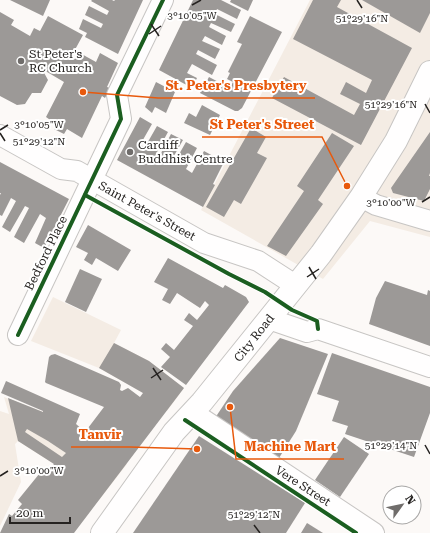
<svg xmlns="http://www.w3.org/2000/svg" width="430" height="533" font-family="'Roboto Serif',serif">
<rect width="100%" height="100%" fill="#fcf9f7"/>
<g fill="#f4ece4">
<polygon points="310,0 430,0 430,237 370,221 323,279 201,210"/>
<polygon points="53,297 121,330 114,343 149,361 184,388 167,411 143,393 99,368 31,341"/>
<polygon points="4,397 76,424 127,464 99,500 54,464 18,441 15,444 21,482 0,526 0,411 9,414"/>
</g>
<g fill="#9c9997" fill-rule="evenodd">
<polygon points="10,0 50,0 43,16"/>
<polygon points="92,0 112,0 114,1 115,0 143,0 118,54 85,37 87,33 79,29 83,19 101,28 103,24 85,15 89,6 107,15 109,11 91,1"/>
<polygon points="193,0 221,0 241,10 237,19 217,9 215,14 235,24 231,32 211,23 209,27 226,36 222,45 205,36 202,41 220,49 215,59 198,50 196,54 217,65 212,75 192,64 187,73 197,78 192,88 159,70"/>
<polygon points="231,0 253,0 248,11 230,2"/>
<polygon points="313,0 341,0 337,7 412,48 361,145 272,98 284,77 354,115 360,104 340,94 346,82 366,93 372,80 293,39"/>
<polygon points="362,0 430,0 430,13 420,33"/>
<polygon points="0,12 14,20 11,25 30,36 34,28 40,31 48,16 83,35 71,57 75,59 78,52 96,62 100,53 118,63 107,87 110,88 105,98 102,96 82,138 67,129 64,134 54,129 56,124 46,117 64,82 42,69 48,80 41,93 32,93 25,104 17,105 0,96"/>
<polygon points="250,16 282,32 242,108 238,111 235,111 200,93 209,77 230,88 233,82 227,79 230,73 228,72 242,44 237,42"/>
<polygon points="156,82 175,92 166,113 155,107 152,113 145,107"/>
<polygon points="202,105 220,115 210,135 184,123 189,113 196,117"/>
<polygon points="140,117 152,124 140,145 145,147 157,126 168,132 156,154 160,155 171,134 183,140 171,161 174,163 186,142 197,148 186,169 192,173 204,151 224,162 213,184 215,185 203,207 117,160"/>
<polygon points="251,128 266,137 257,153 267,158 241,204 234,200 224,217 206,207"/>
<polygon points="430,132 430,173 429,176 430,176 430,189 424,201 393,193 391,188"/>
<polygon points="332,133 354,146 318,200 323,204 286,256 267,246 304,191 297,186"/>
<polygon points="0,162 69,199 44,248 35,243 46,218 40,214 24,243 14,237 29,208 25,206 10,232 2,227 16,201 11,198 2,216 0,215 0,195 1,193 0,193"/>
<polygon points="88,225 131,250 118,271 96,258 92,265 84,260 88,253 76,247"/>
<polygon points="168,258 223,288 225,285 246,297 249,302 186,385 161,367 170,357 161,349 166,343 174,350 193,326 184,320 189,313 197,320 209,305 205,301 200,308 177,293 170,304 162,300 168,289 154,282"/>
<polygon points="80,269 102,279 86,312 65,302"/>
<polygon points="385,281 427,295 428,290 430,291 430,346 369,324 376,298"/>
<polygon points="280,338 328,354 296,431 279,458 215,418 233,391"/>
<path d="M114 343 149 361 184 388 74 533H0L9 514 12 516 22 504 18 500 44 468 48 472 54 464 18 441 8 398 43 412V411L1 393 6 381 80 414 76 424 85 432 104 407 46 383 45 382 49 357 51 355 55 354 119 382 121 385 120 390 122 391 128 388 140 397 143 393 99 368ZM27 429 48 441 66 453 62 457 25 432Z"/>
<polygon points="332,353 430,387 430,413 414,457 345,434 348,426 332,421 339,401 317,394"/>
<polygon points="199,436 305,503 286,533 133,533"/>
<polygon points="344,437 369,454 340,497 315,480"/>
<polygon points="307,523 323,533 301,533"/>
</g>
<g fill="none" stroke-linecap="round" stroke-linejoin="round">
<g stroke="#c7c5c3" stroke-width="22">
<g id="street">
<polyline points="0,135 61,169 77,171 204,243 258,261 295,285"/>
<polyline points="361,197 376,205 430,221"/>
<polyline points="269,319 307,332 318,329 430,367"/>
<polyline points="18,335 121,119 117,95 163,0"/>
<polyline points="192,412 374,533"/>
</g>
</g>
<g stroke="#c7c5c3" stroke-width="24">
<polyline id="secondary" points="102,533 174,432 202,402 321,254 361,197 396,141 430,72"/>
</g>
<use href="#street" stroke="#fffefe" stroke-width="20"/>
<use href="#secondary" stroke="#fffefe" stroke-width="22"/>
<g stroke="#fff" stroke-width="6">
<g id="cycleway">
<polyline points="85,195 229,274 265,292 292,310 317,321 318,329"/>
<polyline points="18,335 121,119 117,95 163,0"/>
<polyline points="185,420 356,533"/>
</g>
</g>
<use href="#cycleway" stroke="#1b5e20" stroke-width="4"/>
</g>
<path fill="none" stroke="#252220" stroke-width="1.5" d="M357 0 362 8M192 5 201 0M151 24 159 36M149 34 161 26M425 104 430 113M0 130 8 125M0 133 5 141M422 202 430 197M309 267 316 279M307 277 319 269M153 368 161 380M151 378 163 370M425 445 430 454M0 476 8 471M254 525 260 533"/>
<g fill="#706d6b" stroke="#fff" stroke-width="1.5">
<circle cx="21" cy="61" r="4"/>
<circle cx="130" cy="152" r="4"/>
</g>
<g text-anchor="middle" stroke-width="4" stroke-linejoin="round" paint-order="stroke">
<g font-size="12" fill="#252220" stroke="#fff" text-anchor="start">
<text x="29" y="58">St Peter's<tspan x="29" dy="14">RC Church</tspan></text>
<text x="138" y="149">Cardiff<tspan x="138" dy="14">Buddhist Centre</tspan></text>
</g>
<g font-size="12" fill="#252220" stroke="#fff">
<text transform="translate(147 211) rotate(29)" y="4">Saint Peter's Street</text>
<text transform="translate(46 253) rotate(-64)" y="4">Bedford Place</text>
<text transform="translate(254 338) rotate(-52)" y="4">City Road</text>
<text transform="translate(303 486) rotate(33)" y="4">Vere Street</text>
</g>
</g>
<g font-size="10" text-anchor="middle" fill="#252220" stroke="#fff" stroke-width="4" stroke-linejoin="round" paint-order="stroke">
<text x="192" y="19">3°10'05"W</text>
<text x="362" y="22">51°29'16"N</text>
<text x="391" y="108">51°29'16"N</text>
<text x="39" y="128">3°10'05"W</text>
<text x="39" y="145">51°29'12"N</text>
<text x="391" y="206">3°10'00"W</text>
<text x="391" y="449">51°29'14"N</text>
<text x="39" y="474">3°10'00"W</text>
<text x="254" y="518">51°29'12"N</text>
</g>
<path fill="none" stroke="#e8590c" stroke-width="1.5" d="M83 92L158 98H315M347 186L322 137H202M197 449L130 447H71M230 407L236 459H344"/>
<g fill="#e8590c" stroke="#fff" stroke-width="1.5">
<circle cx="83" cy="92" r="4"/>
<circle cx="347" cy="186" r="4"/>
<circle cx="197" cy="449" r="4"/>
<circle cx="230" cy="407" r="4"/>
</g>
<g font-size="13" text-anchor="middle" font-weight="bold" fill="#e8590c" stroke="#fff" stroke-width="4" stroke-linejoin="round" paint-order="stroke">
<text x="236" y="90">St. Peter's Presbytery</text>
<text x="262" y="129">St Peter's Street</text>
<text x="100" y="439">Tanvir</text>
<text x="290" y="451">Machine Mart</text>
</g>
<g transform="translate(402 505) rotate(57)"><circle r="19" fill="#ffffff" stroke="#a8a7a6"/>
<path d="M0-3L7 15L0 10L-7 15Z" fill="#706d6b"/>
<text y="-6" font-size="11" font-weight="bold" text-anchor="middle" fill="#252220">N</text>
</g>
<path d="M10 517v6h60v-6" fill="none" stroke="#252220" stroke-width="2"/>
<text x="16" y="517" font-size="12" fill="#252220" stroke="#ffffff" stroke-width="3" paint-order="stroke">20 m</text>
</svg>
